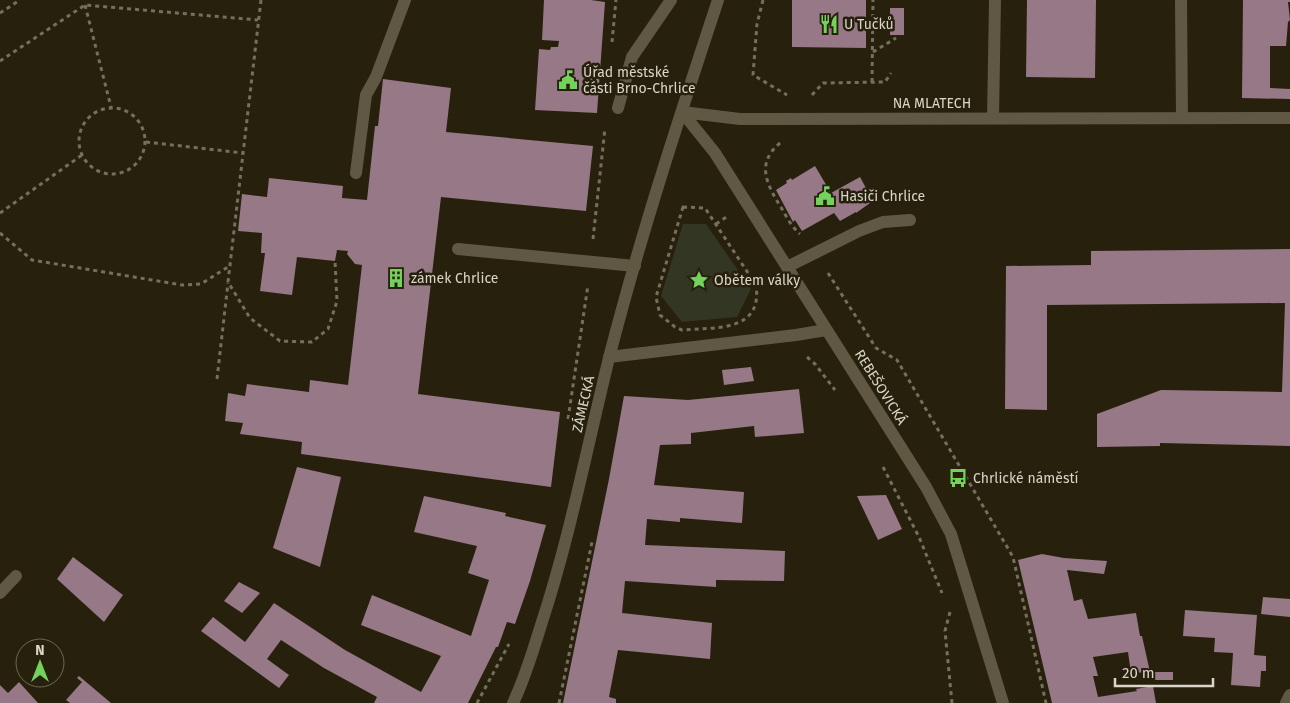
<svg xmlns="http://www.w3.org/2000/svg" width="1290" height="703" font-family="'Fira Sans',sans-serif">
<rect width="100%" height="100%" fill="#27200d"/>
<polygon fill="#323622" points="683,224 706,224 751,289 737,317 682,322 661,296"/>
<g fill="#967886">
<polygon points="544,0 591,0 605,2 597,113 535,110 539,49 550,50 551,47 558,47 559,41 542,40"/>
<polygon points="792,0 866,0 866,48 792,47"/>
<polygon points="1027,0 1096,0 1095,78 1026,77"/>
<polygon points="1243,0 1290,0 1290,2 1288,2 1290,20 1288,22 1286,46 1270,46 1270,88 1290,89 1290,99 1242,98"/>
<rect x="890" y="8" width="14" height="27"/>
<polygon points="383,79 451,88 446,132 593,146 586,211 441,197 418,394 560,412 551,487 301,454 302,442 240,434 243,423 225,421 228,393 245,396 247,384 309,392 310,380 348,385 362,265 355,264 347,254 348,251 337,250 335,261 297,257 292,295 260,291 265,253 261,253 262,233 238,231 242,194 267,197 269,178 343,186 342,198 367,200 375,126 378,126"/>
<polygon points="815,166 831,193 860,177 873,201 856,213 856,212 840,221 834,213 802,231 795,220 793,222 776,190 787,183 786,181 791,178 792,180"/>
<polygon points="1290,249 1290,446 1160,443 1160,446 1097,447 1097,414 1161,390 1282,392 1285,303 1047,305 1047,410 1005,409 1006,266 1091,265 1091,251"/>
<polygon points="751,367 754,381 724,385 722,370"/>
<polygon points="799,389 804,433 755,437 754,426 691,433 691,444 660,445 654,485 744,492 742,523 680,518 680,522 647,519 645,545 785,551 784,581 716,580 716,587 625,581 622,613 712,623 710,659 618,650 609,697 616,699 616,703 563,703 609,479 624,396 688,400"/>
<polygon points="297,467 341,477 320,567 273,548"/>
<polygon points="886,495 902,529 878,540 857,496"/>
<polygon points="424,496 506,513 505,516 546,525 530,581 515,624 507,622 498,647 496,647 468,703 374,703 377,697 324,668 281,640 267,659 289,675 279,688 201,631 213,617 245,642 274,603 345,650 421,692 441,656 361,625 372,595 471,636 489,580 468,573 477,546 414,532"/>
<polygon points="1042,554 1064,558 1107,561 1104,574 1067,570 1074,601 1082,599 1088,619 1136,613 1140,636 1142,636 1150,672 1131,673 1128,652 1093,657 1098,676 1093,676 1098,697 1137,691 1136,689 1153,686 1156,703 1052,703 1018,560"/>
<polygon points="73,557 123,595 104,622 57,579"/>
<polygon points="239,582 260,593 242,613 224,601"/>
<polygon points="1263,597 1290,599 1290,617 1261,614"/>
<polygon points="1185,610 1257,615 1254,655 1266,656 1266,671 1261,671 1260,687 1231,685 1233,653 1214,652 1215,638 1183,636"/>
<polygon points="1150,672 1173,672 1173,680 1152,680"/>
<polygon points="79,676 111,703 70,703 66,700 82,682 77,678"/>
<polygon points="19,682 38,703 0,703 0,685 8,693"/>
</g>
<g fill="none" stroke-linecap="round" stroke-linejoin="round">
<g stroke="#756f5f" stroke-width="3" stroke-dasharray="4 4" stroke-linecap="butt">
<polyline points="261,0 228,282 250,318 280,341 312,342 328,329 337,301 335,261"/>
<polyline points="763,0 757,24 753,75 787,95"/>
<polyline points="85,5 111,107"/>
<polyline points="0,13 20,0"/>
<polyline points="612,42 616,0"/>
<polyline points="873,52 896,38"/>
<polyline points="0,61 85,5 258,20"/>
<polyline points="872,82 873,0"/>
<polyline points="812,95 823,83 885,82 891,73"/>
<circle cx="112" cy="141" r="33"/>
<polyline points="146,142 243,153"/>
<path d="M780 143C755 164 767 185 782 209 787 218 792 227 800 234"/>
<path d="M683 207 705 208 756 285C763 333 714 327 682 330L675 327 660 315 656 297Z"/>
<polyline points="0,213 82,155"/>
<polyline points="716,224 728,216"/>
<polyline points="0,233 32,260 182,285 201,284 231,265"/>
<polyline points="593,239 605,128"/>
<polyline points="828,273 876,348 897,360 1013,557 1046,703"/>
<polyline points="807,357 815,364 835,390"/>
<polyline points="217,379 228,283"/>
<polyline points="568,419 588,285"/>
<polyline points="883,467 919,537 942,593"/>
<polyline points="950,612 945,631 952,703"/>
<polyline points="477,703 509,644"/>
<polyline points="559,703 592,542"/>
</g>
<g stroke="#605843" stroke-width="12">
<polyline points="1181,0 1182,118"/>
<polyline points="618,108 632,57 671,0"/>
<polyline points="682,112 715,153 926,487 951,534 1003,703"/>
<polyline points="682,112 740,119 1290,118"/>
<polyline points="993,118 995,0"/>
<polyline points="356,173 366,95 376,77 405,0"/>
<polyline points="458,249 635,266"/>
<polyline points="787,267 859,231 883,222 910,220"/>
<polyline points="609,357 796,335 826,330"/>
<polyline points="0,593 16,576"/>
<path d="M513 703C525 678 533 651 541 625 570 537 587 447 609 358 640 237 679 118 718 0"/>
<polyline points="1286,703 1290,695"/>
</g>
</g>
<defs>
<g id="restaurant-bare" transform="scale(1.5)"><path d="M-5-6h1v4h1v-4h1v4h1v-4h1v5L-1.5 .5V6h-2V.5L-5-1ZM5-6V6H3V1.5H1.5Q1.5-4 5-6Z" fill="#73d25c" stroke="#27200d" stroke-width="2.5" paint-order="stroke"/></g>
<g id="civic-bare" transform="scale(1.5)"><path d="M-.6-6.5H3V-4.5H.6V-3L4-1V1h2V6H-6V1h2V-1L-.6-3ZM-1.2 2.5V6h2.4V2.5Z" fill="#73d25c" stroke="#27200d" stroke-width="2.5" paint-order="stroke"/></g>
<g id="building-bare" transform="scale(1.5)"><path d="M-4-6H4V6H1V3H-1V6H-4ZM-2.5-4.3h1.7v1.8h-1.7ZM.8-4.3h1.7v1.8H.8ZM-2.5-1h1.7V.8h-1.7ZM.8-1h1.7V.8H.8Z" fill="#73d25c" stroke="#27200d" stroke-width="2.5" paint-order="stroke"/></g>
<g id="sight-bare" transform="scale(1.5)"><path d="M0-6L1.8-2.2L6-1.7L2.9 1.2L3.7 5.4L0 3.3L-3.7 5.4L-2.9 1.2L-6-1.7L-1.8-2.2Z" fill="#73d25c" stroke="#27200d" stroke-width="2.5" paint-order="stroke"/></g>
<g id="bus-bare" transform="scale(1.5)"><path d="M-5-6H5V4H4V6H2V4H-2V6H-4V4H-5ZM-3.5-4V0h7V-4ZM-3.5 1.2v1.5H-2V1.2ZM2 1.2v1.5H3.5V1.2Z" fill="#73d25c" stroke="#27200d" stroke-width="2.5" paint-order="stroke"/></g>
</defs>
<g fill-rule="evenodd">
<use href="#restaurant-bare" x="829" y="24"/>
<use href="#civic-bare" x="568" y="80"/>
<use href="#civic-bare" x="825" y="196"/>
<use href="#building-bare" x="396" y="278"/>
<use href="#sight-bare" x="699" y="280"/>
<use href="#bus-bare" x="958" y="478"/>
</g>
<g text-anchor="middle" stroke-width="5" stroke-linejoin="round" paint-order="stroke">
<g font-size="14" fill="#d9d5c8" stroke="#27200d" text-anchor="start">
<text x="844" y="29">U Tučků</text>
<text x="583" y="77">Úřad městské<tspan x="583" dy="16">části Brno-Chrlice</tspan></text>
<text x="840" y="201">Hasiči Chrlice</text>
<text x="411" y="283">zámek Chrlice</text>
<text x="714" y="285">Obětem války</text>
<text x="973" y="483">Chrlické náměstí</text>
</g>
<g font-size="14" fill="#d9d5c8" stroke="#27200d">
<text x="932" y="108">NA MLATECH</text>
<text transform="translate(881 387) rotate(58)" y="5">REBEŠOVICKÁ</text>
<text transform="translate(583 404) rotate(-77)" y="5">ZÁMECKÁ</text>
</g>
</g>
<g transform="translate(40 663)"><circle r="24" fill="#27200d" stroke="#6e6858"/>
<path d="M0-4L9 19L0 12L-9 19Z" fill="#73d25c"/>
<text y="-8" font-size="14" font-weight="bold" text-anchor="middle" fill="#d9d5c8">N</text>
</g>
<path d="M1115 678v8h98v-8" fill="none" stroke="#d9d5c8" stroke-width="2.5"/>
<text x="1122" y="678" font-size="15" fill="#d9d5c8" stroke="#27200d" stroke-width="4" paint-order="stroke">20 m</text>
</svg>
